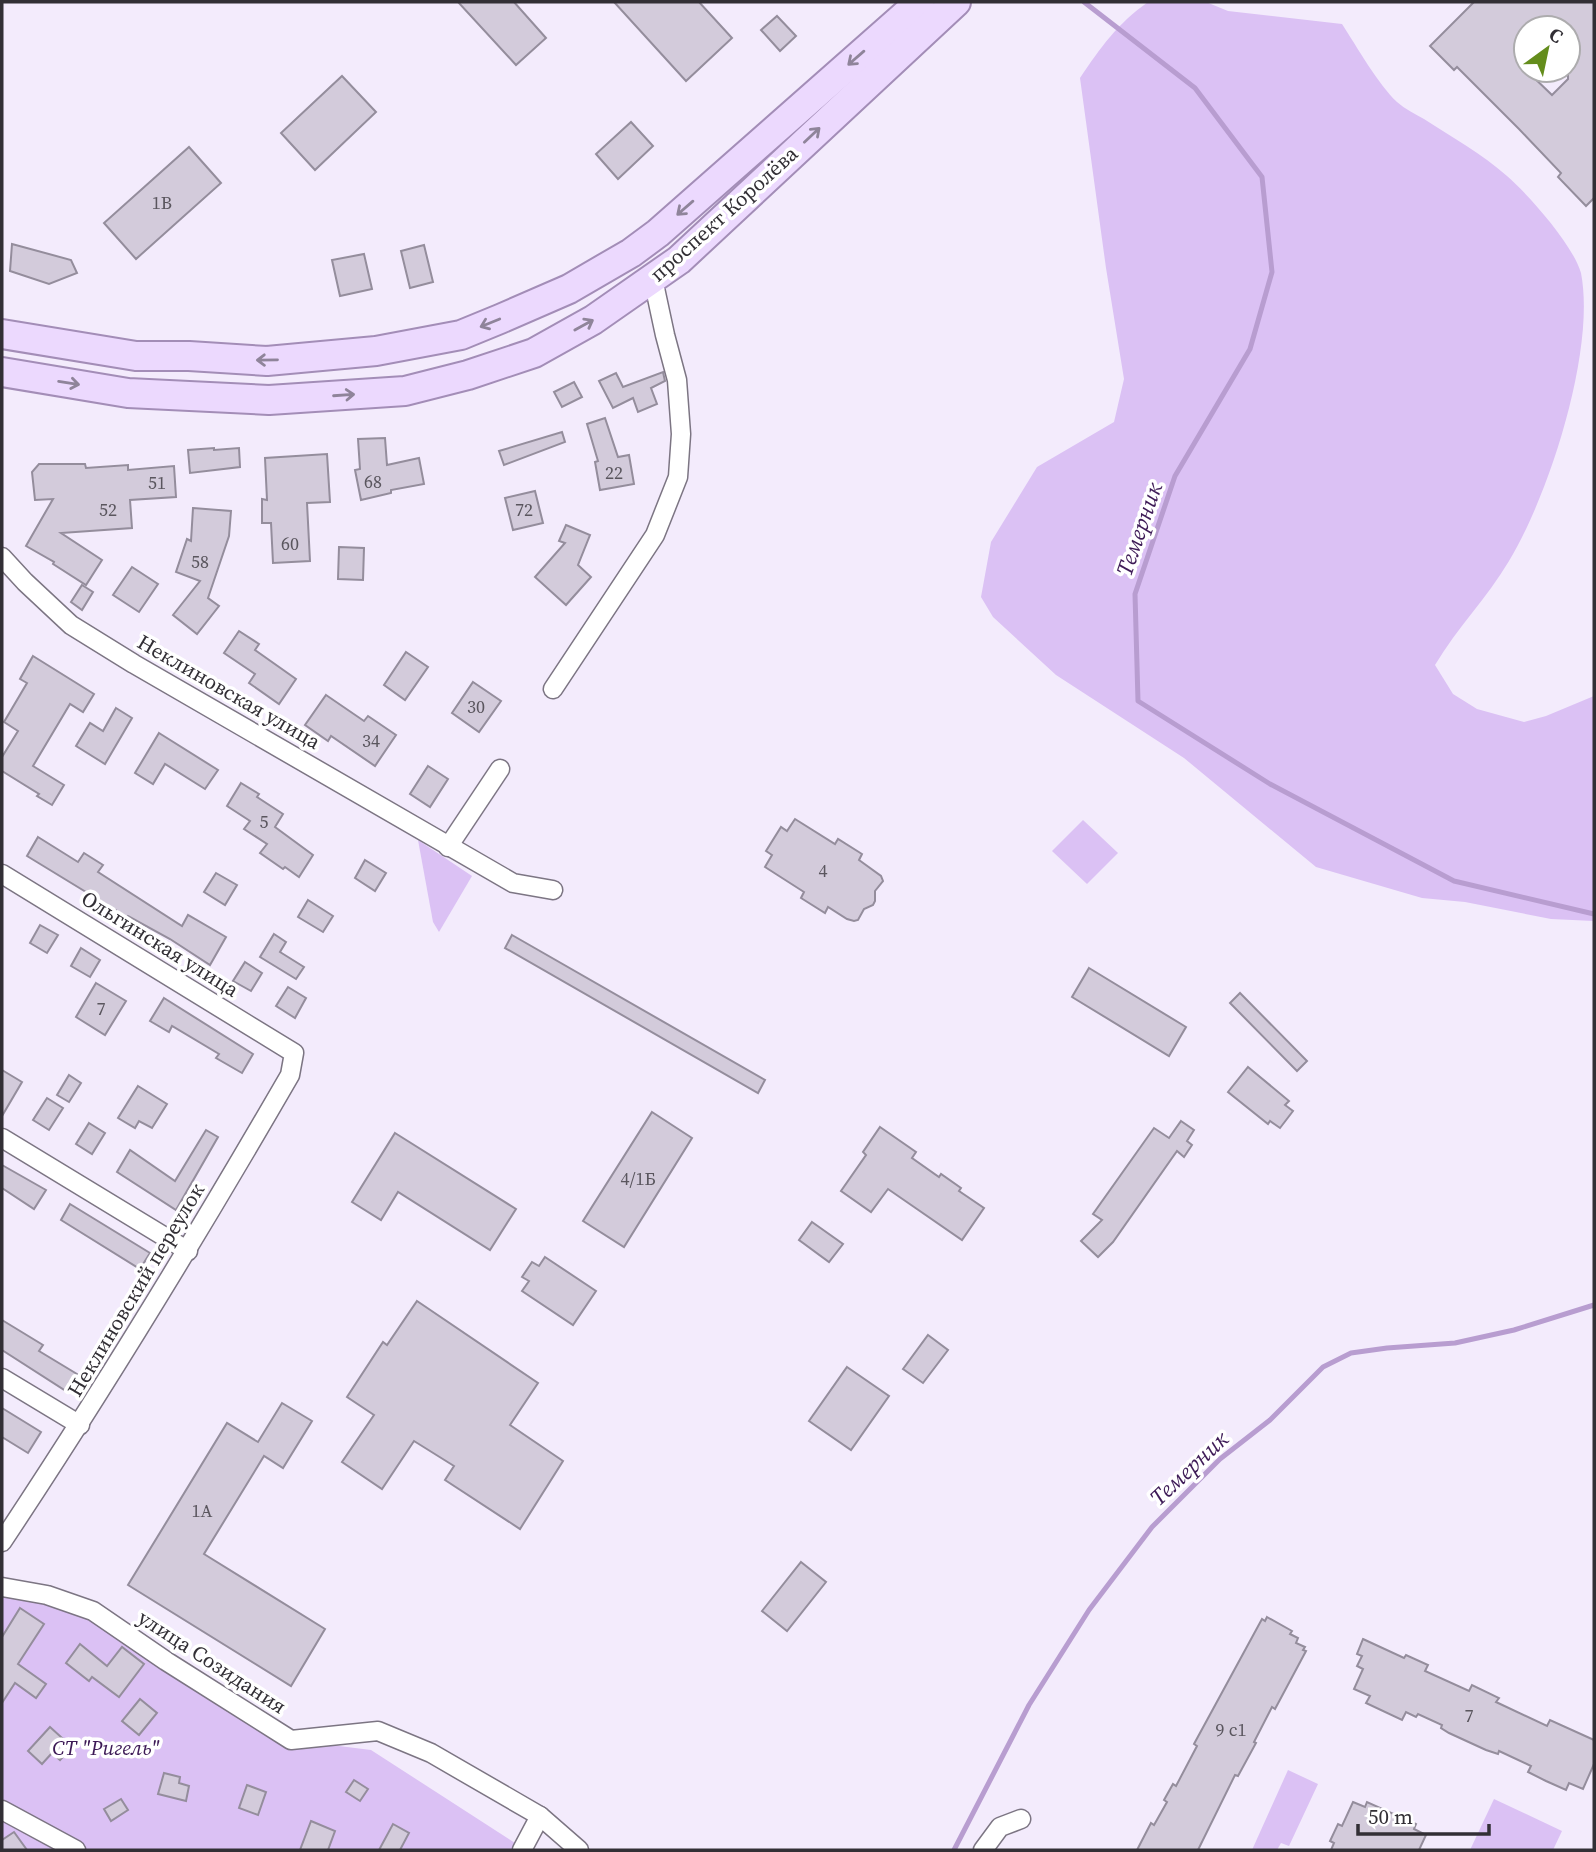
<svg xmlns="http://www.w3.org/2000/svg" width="1596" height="1852" font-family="'Source Serif 4',serif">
<rect width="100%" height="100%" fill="#f3ebfc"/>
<g fill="#dbc1f4">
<path d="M1148 2H1206L1228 11 1342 24C1357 47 1378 84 1397 102 1405 109 1415 114 1424 119 1452 137 1482 154 1507 176 1529 195 1573 245 1581 273 1596 350 1549 495 1509 561 1487 598 1457 628 1435 665L1453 694 1477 709 1524 722 1546 716 1594 696V921L1551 919 1465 902 1422 898 1316 867 1184 758 1056 675 993 617 981 597 991 542 1037 467 1114 422 1124 379 1106 268 1080 78C1101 47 1117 24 1148 2Z"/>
<polygon points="1083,820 1118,853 1087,884 1052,851"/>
<polygon points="418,840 472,876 439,932 433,922"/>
<polygon points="2,1593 93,1618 291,1740 371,1750 526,1850 2,1850"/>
<polygon points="1288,1770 1318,1784 1289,1846 1281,1843 1277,1850 1252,1850"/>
<polygon points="1494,1799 1562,1831 1553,1850 1470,1850"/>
</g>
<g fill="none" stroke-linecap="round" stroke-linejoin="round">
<g stroke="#b89dd0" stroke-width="5">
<polyline points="1084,2 1195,88 1262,177 1272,272 1250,349 1175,476 1135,594 1138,701 1270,784 1454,881 1594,914"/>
<polyline points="954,1850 1029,1705 1089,1610 1152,1527 1220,1459 1270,1420 1323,1367 1351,1353 1387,1348 1455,1343 1514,1330 1594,1305"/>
</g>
</g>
<g fill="#d3cbdb" stroke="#948d9c" stroke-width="2" fill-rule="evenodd">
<polygon points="458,2 514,2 546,38 516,65"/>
<polygon points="614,2 699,2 732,38 686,81"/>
<path d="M1474 2H1594V198L1586 206 1558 177 1561 173 1519 129 1457 67 1454 70 1430 46ZM1526 28H1568V79L1552 95 1526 70Z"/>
<polygon points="777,16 796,36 780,51 761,30"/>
<polygon points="342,76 376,112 315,170 281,133"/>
<polygon points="631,122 653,146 618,179 596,154"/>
<polygon points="189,147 221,183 136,259 104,223"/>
<polygon points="12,244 71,260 77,273 49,284 10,271"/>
<polygon points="424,245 433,282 410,288 401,251"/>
<polygon points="364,254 372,289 340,296 332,260"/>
<polygon points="663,372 665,381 651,388 657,404 638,412 633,398 613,408 599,381 616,373 623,387"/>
<polygon points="574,382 582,397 562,407 554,392"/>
<polygon points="605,418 618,457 629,455 634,484 600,490 595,462 598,461 587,424"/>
<polygon points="562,432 565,442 504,465 499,451"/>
<polygon points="385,438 387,465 419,458 424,484 391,490 391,493 361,500 355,470 360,469 358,439"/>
<polygon points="214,448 214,450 239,448 240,467 190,473 188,450"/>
<polygon points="327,454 330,502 307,503 310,561 273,563 271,523 262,523 262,499 267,500 265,458"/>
<polygon points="39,464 85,464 86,468 128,465 128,470 174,466 176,497 130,500 132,528 61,533 102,560 86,585 53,564 54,562 26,546 53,499 35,500 32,472"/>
<polygon points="535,491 543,523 513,530 505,498"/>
<polygon points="193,508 231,511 229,536 208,598 219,606 197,634 173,615 200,581 176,572 187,539 191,541"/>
<polygon points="566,525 590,535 578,565 591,577 566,605 535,577 565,543 559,541"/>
<polygon points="339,547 364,548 363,580 338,579"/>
<polygon points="132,567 158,584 139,612 113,595"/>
<polygon points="82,585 93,592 82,610 71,602"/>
<polygon points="239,631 259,644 255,650 296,679 279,704 249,683 255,674 224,653"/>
<polygon points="406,652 428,667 405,700 384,685"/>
<polygon points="33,656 94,694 83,712 70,704 33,766 64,785 52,805 37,796 39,794 2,771 2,757 18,731 4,722 27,683 20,679"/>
<polygon points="473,682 501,701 479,732 452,713"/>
<polygon points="326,695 364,721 368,716 396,735 375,766 331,736 328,741 305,725"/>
<polygon points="116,708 132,718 105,764 76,746 90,723 103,731"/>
<polygon points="159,733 218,770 205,789 165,764 153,784 135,773"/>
<polygon points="428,766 448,779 430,807 410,794"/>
<polygon points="241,783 259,794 257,797 283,814 275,827 313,855 299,877 285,867 283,869 260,853 267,844 244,829 250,821 227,806"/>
<polygon points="795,819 835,844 838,839 862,854 859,860 881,876 883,881 875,891 875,901 873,905 864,909 858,920 854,921 847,919 828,907 825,913 801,898 804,892 765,867 772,855 766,851 781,827 787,831"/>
<polygon points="38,837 78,862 84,853 103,865 98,872 182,926 188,915 226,937 210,965 170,939 128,916 127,917 27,856"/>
<polygon points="365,860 386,873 375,891 355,878"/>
<polygon points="216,873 237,885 225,905 204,892"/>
<polygon points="308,900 333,916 323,932 298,917"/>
<polygon points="40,925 58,935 47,953 30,943"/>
<polygon points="274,934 286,942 280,952 304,967 296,979 260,957"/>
<polygon points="512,935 765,1080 758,1093 505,948"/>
<polygon points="81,948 100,960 90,977 71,966"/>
<polygon points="245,962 262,973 251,991 233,981"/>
<polygon points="1089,968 1186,1027 1169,1056 1072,997"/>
<polygon points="96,983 126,1001 105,1035 76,1017"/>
<polygon points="288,987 306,998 295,1018 276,1006"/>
<polygon points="1240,993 1307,1061 1297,1071 1230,1003"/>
<polygon points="164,998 253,1054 242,1073 216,1058 219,1054 172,1026 169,1032 150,1021"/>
<polygon points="1248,1067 1289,1101 1285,1105 1293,1111 1280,1128 1270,1121 1268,1124 1228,1092"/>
<polygon points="2,1070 22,1082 2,1116"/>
<polygon points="69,1075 81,1083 69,1102 57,1095"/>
<polygon points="138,1086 167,1104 152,1128 139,1121 135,1128 118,1118"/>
<polygon points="47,1098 63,1108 49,1130 33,1120"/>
<polygon points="652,1112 692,1138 624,1247 583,1221"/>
<polygon points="1181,1121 1194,1130 1187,1141 1192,1145 1184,1157 1177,1151 1113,1242 1098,1257 1081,1241 1102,1220 1093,1214 1154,1128 1169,1138"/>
<polygon points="89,1123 105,1133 92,1154 76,1144"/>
<polygon points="880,1127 916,1152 912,1158 939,1177 941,1174 961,1188 959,1191 984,1208 962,1240 888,1189 871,1212 841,1191 866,1155 863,1152"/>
<polygon points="206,1130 218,1137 176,1210 117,1172 130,1150 175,1181"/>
<polygon points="395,1133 516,1209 490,1250 398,1192 381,1220 352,1202"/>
<polygon points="2,1165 46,1190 34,1209 2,1188"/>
<polygon points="70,1204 150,1253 140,1269 61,1220"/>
<polygon points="812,1222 843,1244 829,1262 799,1240"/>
<polygon points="545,1257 596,1291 573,1325 522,1291 529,1281 522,1277 532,1262 539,1266"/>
<polygon points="417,1301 538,1383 510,1425 563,1461 520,1529 445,1480 454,1466 414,1441 382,1489 342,1462 374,1415 347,1397 383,1342 387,1345"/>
<polygon points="2,1320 43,1345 39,1351 77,1374 66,1391 2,1350"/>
<polygon points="928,1335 948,1350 923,1383 903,1369"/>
<polygon points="847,1367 889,1396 851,1450 809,1421"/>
<polygon points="282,1403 312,1421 283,1468 264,1456 204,1554 325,1629 291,1686 128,1585 227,1423 258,1442"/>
<polygon points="2,1408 41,1432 28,1453 2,1437"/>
<polygon points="801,1562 826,1582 787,1631 762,1611"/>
<polygon points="20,1608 44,1624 18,1664 46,1684 36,1698 15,1683 2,1703 2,1637"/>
<polygon points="1267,1617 1292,1631 1290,1634 1298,1638 1296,1643 1305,1647 1303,1650 1306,1651 1275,1709 1272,1707 1254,1742 1256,1743 1238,1776 1235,1775 1198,1850 1137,1850 1151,1823 1154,1825 1167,1802 1164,1800 1173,1784 1176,1786 1197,1746 1194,1744 1262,1619 1265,1621"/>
<polygon points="1363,1639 1404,1658 1406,1655 1428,1665 1425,1671 1469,1691 1472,1685 1499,1698 1496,1702 1547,1726 1550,1720 1594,1740 1594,1764 1583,1789 1569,1783 1566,1790 1546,1781 1528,1772 1531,1766 1499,1751 1498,1754 1486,1750 1449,1733 1441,1728 1442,1725 1418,1714 1416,1717 1406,1712 1402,1720 1366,1703 1370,1696 1354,1689 1363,1669 1357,1666 1362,1656 1357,1654"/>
<polygon points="80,1644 107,1666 122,1647 144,1664 119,1697 92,1677 89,1681 66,1663"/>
<polygon points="140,1699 157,1713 139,1735 122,1721"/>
<polygon points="50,1727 72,1747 60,1760 52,1753 42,1764 28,1751"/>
<polygon points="164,1773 180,1777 179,1783 189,1786 186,1801 158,1794"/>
<polygon points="354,1780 368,1789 360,1801 346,1792"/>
<polygon points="247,1785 266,1792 258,1815 239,1808"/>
<polygon points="121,1799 128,1810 111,1821 104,1809"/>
<polygon points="1353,1802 1365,1807 1367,1802 1416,1824 1414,1829 1426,1835 1419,1850 1331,1850 1334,1843 1330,1841 1338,1824 1342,1826"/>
<polygon points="311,1821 335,1831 328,1850 300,1850"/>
<polygon points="393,1824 409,1833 400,1850 379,1850"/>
<polygon points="14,1832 27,1850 2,1850 2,1840"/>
</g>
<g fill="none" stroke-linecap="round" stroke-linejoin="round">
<g stroke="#7c7583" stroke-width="21">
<g id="minor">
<polyline points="2,557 25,582 71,625 134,664 513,883 553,890"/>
<polyline points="553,689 655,535 678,477 681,434 677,380 665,335 653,279"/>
<polyline points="448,847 500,769"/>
<path d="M2 874 294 1053 290 1075C198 1234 103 1390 2 1542"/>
<polyline points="2,1138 188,1251"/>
<polyline points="2,1378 80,1425"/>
<polyline points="2,1587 47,1595 93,1611 166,1661 291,1740 378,1731 431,1753 540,1816 579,1850"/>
<polyline points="2,1810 76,1850"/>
<polyline points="522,1850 540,1816"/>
<polyline points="983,1850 1000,1827 1021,1819"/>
</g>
</g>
<g stroke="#a38db7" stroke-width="32">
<g id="primary">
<polyline points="2,334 136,356 189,356 267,361 376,351 461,335 500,319 569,289 631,253 658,233 920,2"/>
<polyline points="2,372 128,393 269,400 405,391 468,375 534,353 593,320 679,260 956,2"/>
</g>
</g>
<use href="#minor" stroke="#fff" stroke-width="18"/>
<use href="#primary" stroke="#ecd9fe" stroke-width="28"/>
</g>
<defs><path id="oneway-shaft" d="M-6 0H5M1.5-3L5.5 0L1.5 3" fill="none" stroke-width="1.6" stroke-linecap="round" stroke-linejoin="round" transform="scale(1.75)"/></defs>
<g stroke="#8f849a">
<use href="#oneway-shaft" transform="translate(856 58) rotate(139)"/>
<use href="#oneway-shaft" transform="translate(812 135) rotate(-43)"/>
<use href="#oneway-shaft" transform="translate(685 208) rotate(139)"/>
<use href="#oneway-shaft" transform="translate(490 323) rotate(158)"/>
<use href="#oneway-shaft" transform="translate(584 325) rotate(-29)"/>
<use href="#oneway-shaft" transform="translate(267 360) rotate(179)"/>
<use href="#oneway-shaft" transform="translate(69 383) rotate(9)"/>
<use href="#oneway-shaft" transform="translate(344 395) rotate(-4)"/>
</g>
<g text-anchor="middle" stroke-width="7" stroke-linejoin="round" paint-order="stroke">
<g font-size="18" fill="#5a565e">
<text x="162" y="209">1В</text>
<text x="614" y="479">22</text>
<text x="373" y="488">68</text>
<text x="157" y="489">51</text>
<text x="108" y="516">52</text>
<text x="524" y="516">72</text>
<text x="290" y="550">60</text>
<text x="200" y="568">58</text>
<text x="476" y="713">30</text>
<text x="371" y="747">34</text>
<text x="264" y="828">5</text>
<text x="823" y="877">4</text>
<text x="101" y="1015">7</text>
<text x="638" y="1185">4/1Б</text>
<text x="202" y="1517">1А</text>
<text x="1469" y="1722">7</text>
<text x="1231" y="1736">9 с1</text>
</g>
<g font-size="21" fill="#322f35" stroke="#fff">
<text transform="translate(724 214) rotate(-42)" y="7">проспект Королёва</text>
<text transform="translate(229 692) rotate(30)" y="7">Неклиновская улица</text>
<text transform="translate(160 944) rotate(32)" y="7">Ольгинская улица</text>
<text transform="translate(136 1290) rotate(-59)" y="7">Неклиновский переулок</text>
<text transform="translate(212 1662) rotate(33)" y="7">улица Созидания</text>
</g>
<g font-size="21" font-style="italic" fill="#3d1a56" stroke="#fff">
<text x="106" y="1755">СТ "Ригель"</text>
</g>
<g font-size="23" font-style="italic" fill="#3e1b57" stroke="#fff">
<text transform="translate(1139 529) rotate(-71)" y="8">Темерник</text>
<text transform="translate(1189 1468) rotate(-43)" y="8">Темерник</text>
</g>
</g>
<rect width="1596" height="1852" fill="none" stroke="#322f35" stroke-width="7"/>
<g transform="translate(1547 49) rotate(33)"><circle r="33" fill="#ffffff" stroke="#adacae" stroke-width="2"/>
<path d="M0-5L12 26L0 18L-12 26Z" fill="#648d1c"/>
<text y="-10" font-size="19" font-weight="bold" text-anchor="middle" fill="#322f35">С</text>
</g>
<path d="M1358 1824v10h131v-10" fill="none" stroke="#322f35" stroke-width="3.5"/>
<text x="1368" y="1824" font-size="21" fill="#322f35" stroke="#ffffff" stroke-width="5" paint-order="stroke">50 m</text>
</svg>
